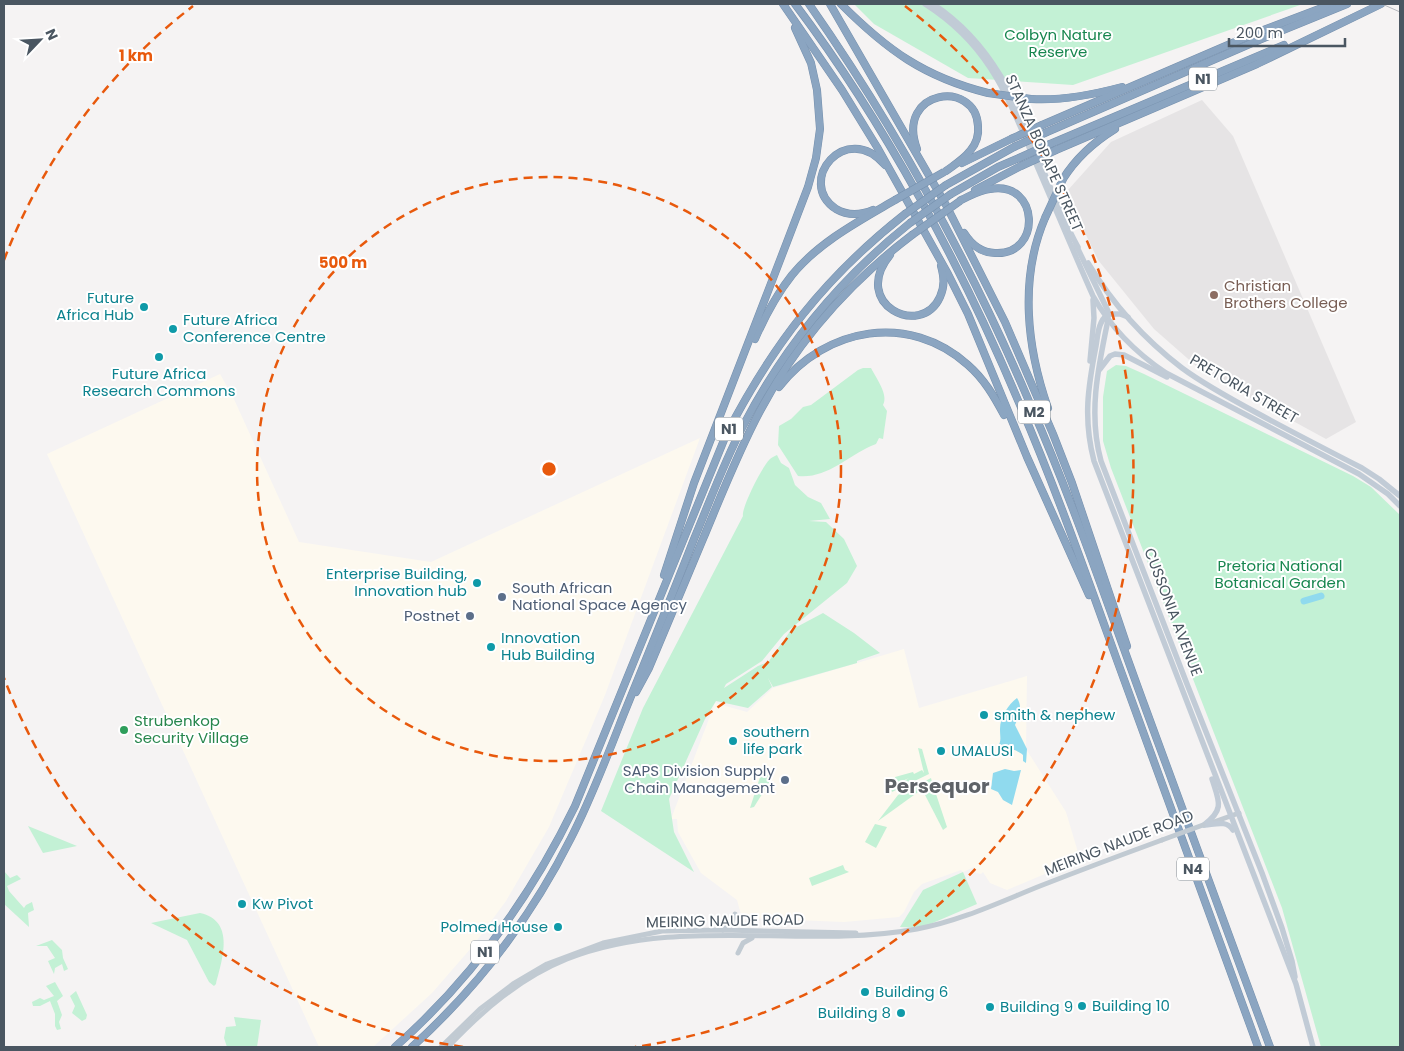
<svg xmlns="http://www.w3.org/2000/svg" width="1404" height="1051" font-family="Poppins,sans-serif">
<rect width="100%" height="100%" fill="#f5f3f3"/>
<g fill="#fdf9ef">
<polygon points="220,374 233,397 299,542 431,562 700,438 605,695 549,827 506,901 472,947 432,993 373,1047 319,1047 47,454"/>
<polygon points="904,649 919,708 1027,676 1026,749 1066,812 1080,859 1007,890 990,883 983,872 981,874 976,873 974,867 963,872 961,870 922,884 914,892 904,912 899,917 844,922 742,918 737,900 701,873 678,832 677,819 671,819 715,703 747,712 773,688"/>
</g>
<polygon fill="#e6e4e5" points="1202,100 1233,136 1356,422 1326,439 1203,372 1154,329 1098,260 1078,218 1068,190 1111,142"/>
<g fill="#c3f1d5">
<polygon points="854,4 1303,4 1073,85 968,78 874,24"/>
<polygon points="1116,365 1126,366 1144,374 1353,476 1371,487 1400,515 1400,1047 1321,1047 1282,908 1111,468 1103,441 1103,397 1107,371"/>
<path d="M863 368H871C876 378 889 395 883 405L887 411 883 439 879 438 876 444 871 446C847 457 826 479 798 476L778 445 779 426 791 419 803 407 811 405 858 370Z"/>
<path d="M777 455 781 463 789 468 795 485 808 497 821 503 830 519 809 521 826 522 844 539 857 566 847 583 784 634 762 661 726 684 724 688 758 666 768 662 764 668 791 630 823 613 854 633 880 653 857 661V663L773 687 768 678 772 687 748 708 716 701 705 719 669 799 674 832 694 872 601 811 643 708 743 516C741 508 763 465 770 459 772 457 775 456 777 455Z"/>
<polygon points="918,748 922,749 929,774 892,792 891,789 909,778 896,784 895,777 913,772 914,774 922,770 924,773"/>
<polygon points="762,771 772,778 754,807 750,808"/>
<polygon points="931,778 932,782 878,821 898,795"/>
<polygon points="933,785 947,827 943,830 923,791"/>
<polygon points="875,824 887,827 876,848 865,842"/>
<polygon points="28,826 77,846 43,853"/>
<polygon points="843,865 845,870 849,872 812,886 809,878"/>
<polygon points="4,871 10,878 17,875 21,879 7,886 9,891 24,908 26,905 32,902 34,910 28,913 29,927 4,904"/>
<polygon points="963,872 977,904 921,928 900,927 923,890"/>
<path d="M200 913C236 921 222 960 216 984L214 986 209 982 187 940 151 923Z"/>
<polygon points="52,940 62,950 63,958 68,969 64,971 62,964 55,968 54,974 48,961 55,958 47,946 36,946"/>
<polygon points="55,982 63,996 57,1001 62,1015 59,1022 61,1029 57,1030 55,1026 55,1014 50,1001 40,1006 33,1006 32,1002 40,998 44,1000 54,996 46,986"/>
<polygon points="76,991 87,1015 86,1019 82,1021 72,1013 75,1006 70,996"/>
<polygon points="234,1017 261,1020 257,1047 227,1047 224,1038 226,1027 236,1026"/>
</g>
<g fill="#90daee">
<path d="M1017 698C1023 707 1019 716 1015 725L1027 749 1026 763 1023 761V755C1018 750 1007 747 999 750L997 748C1002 741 1000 738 1000 729 1000 717 1008 705 1017 698Z"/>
<polygon points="1005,769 1014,771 1021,770 1012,805 1003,800 998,792 991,789 993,773"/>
</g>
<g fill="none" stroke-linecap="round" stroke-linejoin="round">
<polyline stroke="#90daee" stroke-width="7" points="1304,601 1321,596"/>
<g stroke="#7690ad" stroke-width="8">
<g id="motorway">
<polyline points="783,4 842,90 877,147 948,274 968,314 1027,457 1089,595"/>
<path d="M795 4C885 123 962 267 1020 405 1056 489 1087 577 1118 663 1164 791 1211 919 1258 1047"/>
<path d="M809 4C897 130 971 264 1031 406 1074 504 1108 606 1145 707 1186 821 1229 934 1270 1047"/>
<polyline points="830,4 946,205 1005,322 1053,434 1072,483 1127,646"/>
<path d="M841 4C887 50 924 77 988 93"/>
<path d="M1031 99C1062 101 1092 95 1122 87"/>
<polyline points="1042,125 1258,32 1332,4"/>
<polyline points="1047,132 1259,40 1347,4"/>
<polyline points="1050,144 1284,45"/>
<path d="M917 149C895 89 976 79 978 126 979 135 976 144 970 151 964 159 954 165 946 171"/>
<polyline points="1056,150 1257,64 1381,4"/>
<polyline points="962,163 1011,139"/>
<path d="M1063 179C1076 158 1094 142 1115 129"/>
<polyline points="946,185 1014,147"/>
<polyline points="975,190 1021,166"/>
<polyline points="951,194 998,167 1019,158"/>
<path d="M961 200C970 196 979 190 990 189 1040 180 1042 256 995 253 981 253 971 244 964 233"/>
<path d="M873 210C861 215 848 216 836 209 795 182 846 119 885 165"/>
<path d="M1045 218C1019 279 1027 348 1048 408"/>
<path d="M890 255C850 304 921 339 940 297 945 286 944 277 941 266"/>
<path d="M755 339C765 316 777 294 792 275 819 242 859 221 895 200"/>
<path d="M779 387C826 327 909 312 968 365 984 379 994 396 1004 415"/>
<polyline points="664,575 694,483 787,242 808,187 816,158 820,129 817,90 811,63 795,28"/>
<path d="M636 692 649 668C667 625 685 582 703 539 721 496 738 452 760 411 797 342 850 282 912 235"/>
<path d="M395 1047C471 980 530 898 575 806L726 435C773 344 825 277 905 214"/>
<path d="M412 1047C477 988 532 916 571 838 591 799 607 757 623 716 647 657 671 598 694 539 710 501 724 462 743 426 784 347 840 279 910 223"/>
</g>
</g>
<g stroke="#c1cad2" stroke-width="5">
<polyline points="1211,823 1239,813"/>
<polyline points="723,930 732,922 735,914"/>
<polyline points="738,953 743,943 752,938"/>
<polyline points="441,1047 480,1009 513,984 547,964 603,943 662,931 722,930 856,933"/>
<path d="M448 1047C482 1011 520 978 567 959 678 915 802 950 917 929 960 921 1000 902 1040 886 1081 870 1121 855 1162 840"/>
</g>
<g stroke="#c1cbd6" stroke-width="5.5">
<path d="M925 4C991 46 1008 98 1037 166 1056 210 1074 253 1093 296 1111 328 1136 353 1166 373L1359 474 1388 494 1400 506"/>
<path d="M933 4C1021 62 1030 160 1078 247"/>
<path d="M1076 245 1108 311V320C1098 368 1088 414 1101 461L1187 684 1262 873 1282 928 1292 961 1295 977"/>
<path d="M1088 263C1112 303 1144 339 1182 368 1205 385 1231 399 1257 413 1292 432 1327 450 1362 468L1379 479 1400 496"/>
<path d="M1128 317 1120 314H1108C1098 322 1098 334 1096 346 1088 387 1083 419 1094 461L1296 984 1313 1047"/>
<polyline points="1090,361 1094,318 1093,300"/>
<polyline points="1100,369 1110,356 1115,354 1124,355 1167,377"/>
<path d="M1204 825C1225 809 1219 801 1212 779"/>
<path d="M1205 825C1216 824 1227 820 1233 830"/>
</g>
<use href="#motorway" stroke="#8ba5c1" stroke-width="7"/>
<polyline stroke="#b5b8bd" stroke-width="1" points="1382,4 1400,12"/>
<g stroke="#7690ad" stroke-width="8" stroke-linecap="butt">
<g id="motorway-bridge">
<polyline points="988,93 1031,99"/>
<polyline points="1011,139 1042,125"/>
<polyline points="1014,147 1047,132"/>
<polyline points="1019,158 1050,144"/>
<polyline points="1021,166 1056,150"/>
<polyline points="895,200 944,172"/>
<polyline points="905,214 946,185"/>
<polyline points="1045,218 1063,179"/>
<polyline points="910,223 951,194"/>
<polyline points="912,235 960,201"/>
</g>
</g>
<polyline stroke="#c1cad2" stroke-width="5" points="1162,840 1203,825"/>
<use href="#motorway-bridge" stroke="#8ba5c1" stroke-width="7"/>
</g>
<g fill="none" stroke="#e8590c" stroke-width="2.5" stroke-dasharray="9 6">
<circle cx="549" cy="469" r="292"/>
<path d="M463 1047A584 584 0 0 1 4 678M4 260A584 584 0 0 1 193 6M905 6A584 584 0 0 1 635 1047"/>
</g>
<circle fill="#8d6e63" stroke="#fff" stroke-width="2" cx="1214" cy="295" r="5"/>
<g fill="#0f9aa8" stroke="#fff" stroke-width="2">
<circle cx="144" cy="307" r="5"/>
<circle cx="173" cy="329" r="5"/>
<circle cx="159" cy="357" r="5"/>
<circle cx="477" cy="583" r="5"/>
<circle cx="491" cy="647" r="5"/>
<circle cx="984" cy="715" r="5"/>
<circle cx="733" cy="741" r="5"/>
<circle cx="941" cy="751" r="5"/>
<circle cx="242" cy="904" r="5"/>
<circle cx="558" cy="927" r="5"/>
<circle cx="865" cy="992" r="5"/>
<circle cx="1082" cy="1006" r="5"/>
<circle cx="990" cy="1007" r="5"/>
<circle cx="901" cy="1013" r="5"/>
</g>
<g fill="#5c6f8a" stroke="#fff" stroke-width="2">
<circle cx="502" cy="597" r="5"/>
<circle cx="470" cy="616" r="5"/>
<circle cx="785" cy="780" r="5"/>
</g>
<circle fill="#2e9e5b" stroke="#fff" stroke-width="2" cx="124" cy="730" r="5"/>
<g text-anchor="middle" stroke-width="4" stroke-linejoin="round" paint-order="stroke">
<g fill="#fff" stroke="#808990" stroke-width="1">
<rect x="1189" y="67.5" width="28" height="23" rx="4"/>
<rect x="1018" y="400.5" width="32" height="23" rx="4"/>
<rect x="715" y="417.5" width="28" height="23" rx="4"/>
<rect x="1177" y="857.5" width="32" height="23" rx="4"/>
<rect x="471" y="940.5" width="28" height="23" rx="4"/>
</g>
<g font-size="14" font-weight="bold" fill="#4a5661">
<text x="1203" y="84">N1</text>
<text x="1034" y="417">M2</text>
<text x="729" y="434">N1</text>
<text x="1193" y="874">N4</text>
<text x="485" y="957">N1</text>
</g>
<g font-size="15" fill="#17864f" stroke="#fff">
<text x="1058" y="40">Colbyn Nature<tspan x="1058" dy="17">Reserve</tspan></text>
<text x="1280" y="571">Pretoria National<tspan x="1280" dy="17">Botanical Garden</tspan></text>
</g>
<g font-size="15" fill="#4a5661" stroke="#fff">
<text transform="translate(1044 153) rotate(66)" y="5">STANZA BOPAPE STREET</text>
<text transform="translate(1244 389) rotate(30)" y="5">PRETORIA STREET</text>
<text transform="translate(1173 612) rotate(69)" y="5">CUSSONIA AVENUE</text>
<text transform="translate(1119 843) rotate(-21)" y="5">MEIRING NAUDE ROAD</text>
<text transform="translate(725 921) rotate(-1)" y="5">MEIRING NAUDE ROAD</text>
</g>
<g font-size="15" fill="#785e54" stroke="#fff" text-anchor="start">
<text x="1224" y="291">Christian<tspan x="1224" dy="17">Brothers College</tspan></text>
</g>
<g font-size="15" fill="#0d838f" stroke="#fff" text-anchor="start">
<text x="134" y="303" text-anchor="end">Future<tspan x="134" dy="17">Africa Hub</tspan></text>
<text x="183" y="325">Future Africa<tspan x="183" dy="17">Conference Centre</tspan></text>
<text x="159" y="379" text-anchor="middle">Future Africa<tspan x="159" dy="17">Research Commons</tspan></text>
<text x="467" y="579" text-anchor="end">Enterprise Building,<tspan x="467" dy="17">Innovation hub</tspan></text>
<text x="501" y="643">Innovation<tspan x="501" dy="17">Hub Building</tspan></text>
<text x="994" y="720">smith &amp; nephew</text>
<text x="743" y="737">southern<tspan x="743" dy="17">life park</tspan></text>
<text x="951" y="756">UMALUSI</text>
<text x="252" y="909">Kw Pivot</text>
<text x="548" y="932" text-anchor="end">Polmed House</text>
<text x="875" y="997">Building 6</text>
<text x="1092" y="1011">Building 10</text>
<text x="1000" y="1012">Building 9</text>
<text x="891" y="1018" text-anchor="end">Building 8</text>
</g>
<g font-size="15" fill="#4e5e75" stroke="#fff" text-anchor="end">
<text x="512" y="593" text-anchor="start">South African<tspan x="512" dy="17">National Space Agency</tspan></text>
<text x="460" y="621">Postnet</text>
<text x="775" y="776">SAPS Division Supply<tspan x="775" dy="17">Chain Management</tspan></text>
</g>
<g font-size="15" fill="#27864d" stroke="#fff" text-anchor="start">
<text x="134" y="726">Strubenkop<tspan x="134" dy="17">Security Village</tspan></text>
</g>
<g font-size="20" font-weight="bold" fill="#5f6368" stroke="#fff">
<text x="937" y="793">Persequor</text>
</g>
</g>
<circle cx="549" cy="469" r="8" fill="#e8590c" stroke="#fff" stroke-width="2.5"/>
<g font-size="15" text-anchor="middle" font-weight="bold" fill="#e8590c" stroke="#fff" stroke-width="4" stroke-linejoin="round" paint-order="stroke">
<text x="136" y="61">1 km</text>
<text x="343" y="268">500 m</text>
</g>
<rect width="1404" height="1051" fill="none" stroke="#4a5661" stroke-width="10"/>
<g transform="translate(40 40) rotate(65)" stroke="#ffffff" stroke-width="4" paint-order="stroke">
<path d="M0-4L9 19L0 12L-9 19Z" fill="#4a5661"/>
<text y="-8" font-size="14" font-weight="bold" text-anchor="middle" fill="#4a5661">N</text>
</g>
<path d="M1229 38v8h116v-8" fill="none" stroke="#4a5661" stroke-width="2.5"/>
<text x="1236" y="38" font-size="15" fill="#4a5661" stroke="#ffffff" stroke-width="4" paint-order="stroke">200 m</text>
</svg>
